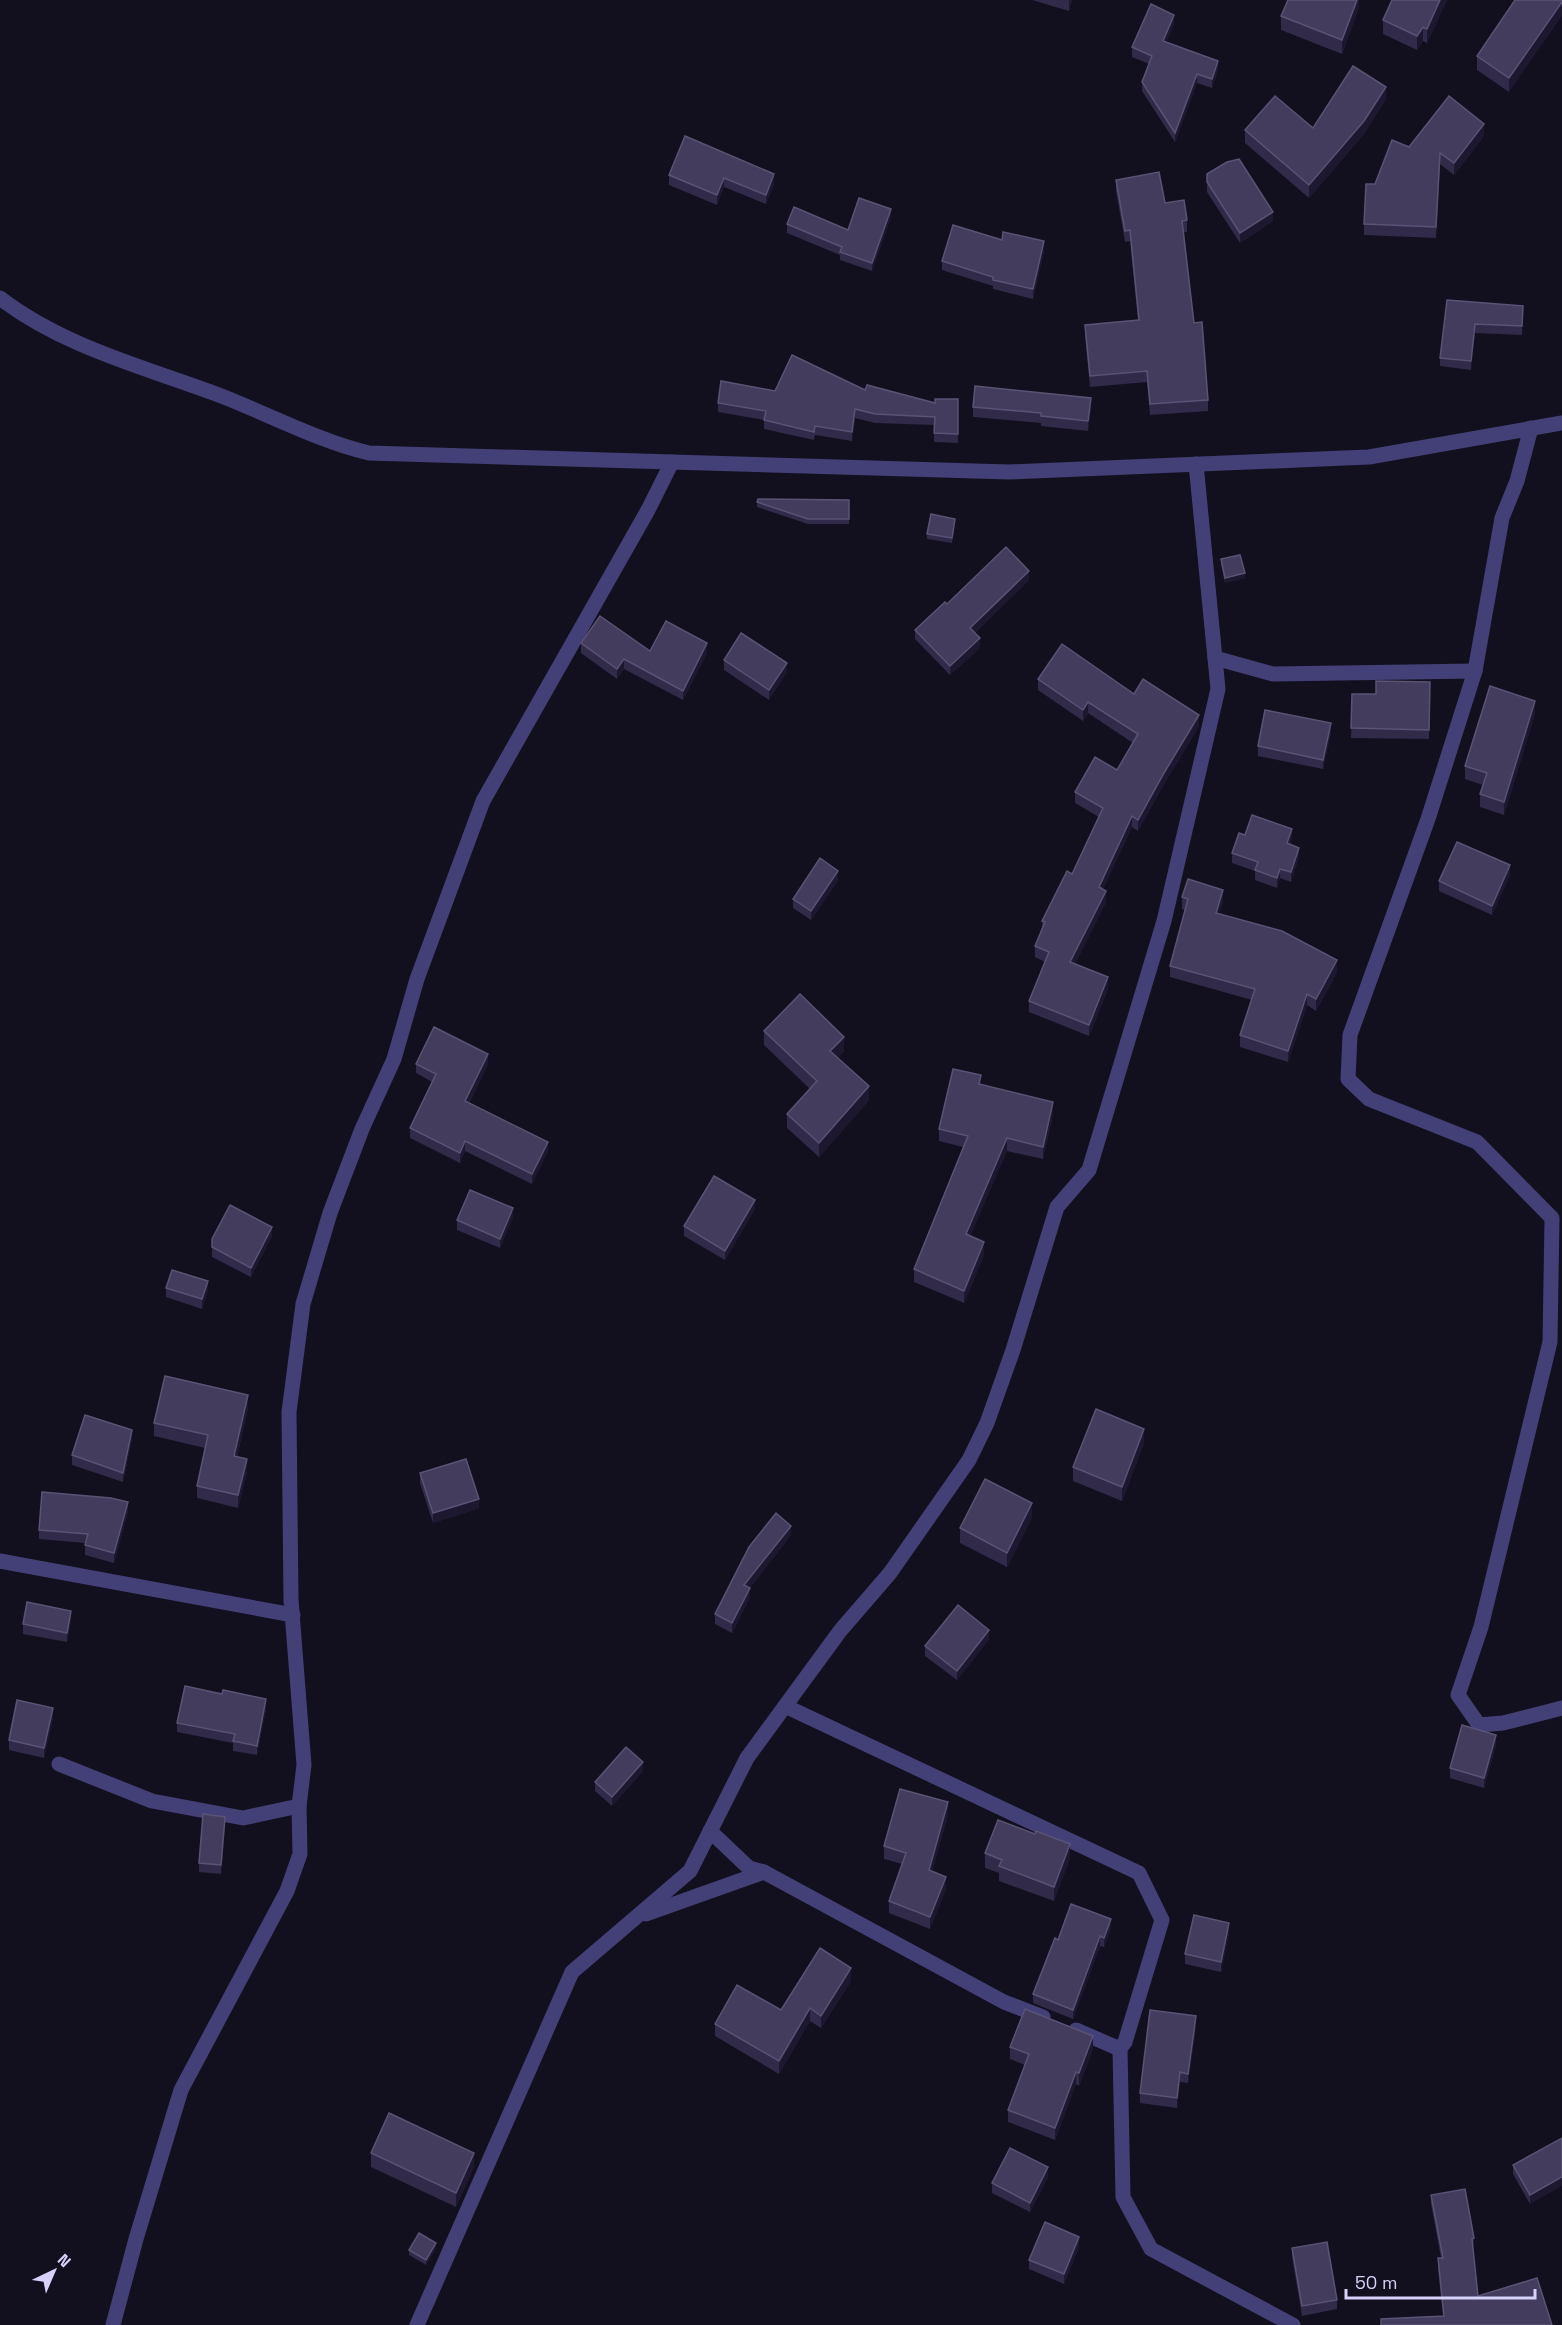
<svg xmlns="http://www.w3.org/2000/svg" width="1562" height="2325" font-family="'Space Grotesk',sans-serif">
<rect width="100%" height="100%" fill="#120f1e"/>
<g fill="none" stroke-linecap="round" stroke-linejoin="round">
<g stroke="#434077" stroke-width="15">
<polyline points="1531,428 1517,481 1502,518 1475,671 1428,819 1350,1035 1348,1079 1369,1099 1477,1142 1552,1218 1550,1342 1481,1627 1458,1695 1479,1725 1503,1723 1562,1708"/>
<polyline points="1215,658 1273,674 1475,671"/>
<polyline points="0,1561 293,1615"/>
<polyline points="785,1706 1139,1873 1162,1920 1125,2042 1120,2049 1123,2197 1151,2249 1293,2325"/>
<polyline points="59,1764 152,1801 243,1818 299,1806"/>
<polyline points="710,1831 749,1868 764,1872 1004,2002 1043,2017"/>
<polyline points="646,1914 764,1872"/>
<polyline points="1076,2030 1120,2049"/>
<polyline points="113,2325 136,2239 181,2090 287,1891 300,1854 299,1806 304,1765 291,1600 289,1412 303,1304 330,1213 362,1129 394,1059 417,979 483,801 648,510 672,462"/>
<polyline points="417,2325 572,1972 690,1871 747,1758 840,1631 890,1573 969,1460 987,1423 1013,1350 1057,1207 1089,1170 1164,921 1218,689 1196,464"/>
</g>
<path stroke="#434077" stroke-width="15" d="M0 298C65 348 148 368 224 397 272 416 319 441 369 453L1009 472 1369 457 1562 423"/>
</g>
<g fill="#312a49">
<polygon points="1032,0 1072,0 1069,11"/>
<polygon points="1359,0 1359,7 1342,54 1281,30 1281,16"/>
<polygon points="1447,0 1427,43 1423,41 1417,50 1383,34 1383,20"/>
<polygon points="1515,0 1509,92 1477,70 1477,56"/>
<polygon points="1174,24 1166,42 1218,70 1212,88 1197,83 1175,142 1142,91 1142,82 1149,64 1132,57 1132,47"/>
<polygon points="1386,99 1364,134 1309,198 1245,143 1245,130 1313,128"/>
<polygon points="1484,136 1454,175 1440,164 1436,238 1364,235 1364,224 1375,184 1409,147"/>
<polygon points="774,174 774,184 766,204 724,187 717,205 669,185 669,175"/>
<polygon points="1207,174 1273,221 1240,243 1207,192"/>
<polygon points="1116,180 1165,203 1187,220 1187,232 1184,232 1194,323 1208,400 1208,411 1150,415 1147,382 1090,387 1085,336 1085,325 1138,320 1130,241 1125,242 1116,191"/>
<polygon points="891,217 872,271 840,260 840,255 787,233 787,224 848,230"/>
<polygon points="1002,240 1044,251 1033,299 993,289 993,286 942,270 942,261"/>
<polygon points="1447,300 1523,306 1522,335 1475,333 1471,370 1440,366 1440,358"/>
<polygon points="865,390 935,403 958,399 958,443 934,442 934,425 875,423 855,418 852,441 815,435 814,440 764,429 764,420 718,412 718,403 775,391"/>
<polygon points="973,407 1091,407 1088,431 1041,426 1041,423 973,417"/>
<polygon points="849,500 849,524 808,524 757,507 757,502"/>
<polygon points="955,523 952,543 927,539 927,534"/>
<polygon points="1221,559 1245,578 1225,583 1221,564"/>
<polygon points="1029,580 975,633 980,648 950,675 915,639 915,630 947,604"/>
<polygon points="581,643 650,651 707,653 683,700 624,669 617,679 581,653"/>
<polygon points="724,660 787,672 769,700 724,670"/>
<polygon points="1038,679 1134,694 1199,726 1164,784 1138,831 1132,827 1103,889 1106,902 1075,964 1108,989 1089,1036 1029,1012 1029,1001 1045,962 1035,957 1035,946 1042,928 1042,921 1072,874 1099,817 1075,803 1075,792 1117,770 1133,743 1088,713 1083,721 1038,690"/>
<polygon points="1430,682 1429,739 1351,738 1352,694 1376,694"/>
<polygon points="1535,714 1504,815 1480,807 1480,794 1483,785 1465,779 1465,766"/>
<polygon points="1331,733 1323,769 1258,756 1258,746"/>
<polygon points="1245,835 1292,838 1290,844 1299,857 1291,882 1280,878 1277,888 1255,880 1255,871 1232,863 1232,853"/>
<polygon points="1510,875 1492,915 1439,891 1439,881"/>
<polygon points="838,880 811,920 793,908 793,899"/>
<polygon points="1182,897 1223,901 1219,914 1337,972 1316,1011 1307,1005 1288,1062 1240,1047 1240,1035 1252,1000 1170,977 1170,966 1185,910 1182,909"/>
<polygon points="764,1031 844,1051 837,1058 869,1100 819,1157 787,1128 787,1114 810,1089 764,1045"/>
<polygon points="416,1064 488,1064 469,1103 548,1151 532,1184 465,1151 460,1163 410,1138 410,1128 432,1082 416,1073"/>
<polygon points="981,1085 1053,1114 1043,1159 1007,1151 970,1236 984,1255 964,1303 914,1282 914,1269 963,1147 939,1141 939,1129"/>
<polygon points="755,1209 725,1260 684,1236 684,1226"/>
<polygon points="513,1217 500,1248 457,1230 457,1220"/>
<polygon points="272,1236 251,1277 212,1257 212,1239"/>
<polygon points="166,1288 208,1290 202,1309 166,1297"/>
<polygon points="248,1408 237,1457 247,1472 238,1508 197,1498 197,1486 205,1448 154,1436 154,1423"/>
<polygon points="132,1439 123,1482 72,1465 72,1455"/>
<polygon points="1144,1443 1122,1501 1073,1481 1073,1467"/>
<polygon points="420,1473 479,1508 433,1523 420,1483"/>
<polygon points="128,1512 114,1563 85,1555 85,1543 39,1539 39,1530"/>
<polygon points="1032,1517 1007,1567 960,1543 960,1528"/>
<polygon points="791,1535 750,1588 750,1597 732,1633 715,1624 715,1614"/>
<polygon points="71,1620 67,1642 23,1634 23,1624"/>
<polygon points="989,1639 957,1680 925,1656 925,1646"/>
<polygon points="222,1694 266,1709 257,1755 233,1751 233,1743 177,1732 177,1723"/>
<polygon points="53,1718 44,1758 9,1750 9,1740"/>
<polygon points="1496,1745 1484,1788 1450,1778 1450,1768"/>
<polygon points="643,1771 612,1806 595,1791 595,1782"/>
<polygon points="948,1815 932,1871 946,1889 930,1929 889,1913 889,1901 902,1864 884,1859 884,1846"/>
<polygon points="225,1827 221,1874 199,1872 199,1863"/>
<polygon points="985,1853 1070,1858 1054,1901 999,1881 999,1873 985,1868"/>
<polygon points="1111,1929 1104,1947 1100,1946 1073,2019 1033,2003 1033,1994 1058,1940"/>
<polygon points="1229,1933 1221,1972 1185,1964 1185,1954"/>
<polygon points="851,1981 821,2028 810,2021 779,2074 715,2036 715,2024 781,2010"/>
<polygon points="1196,2026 1188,2083 1180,2082 1177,2108 1140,2103 1140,2093"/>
<polygon points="1010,2047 1093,2049 1079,2086 1076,2084 1055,2140 1008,2122 1008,2110 1025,2065 1010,2059"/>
<polygon points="1562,2138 1530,2204 1513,2174 1513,2165"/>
<polygon points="371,2153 474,2167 456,2207 371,2167"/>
<polygon points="1048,2177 1030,2212 992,2193 992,2183"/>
<polygon points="1431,2195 1474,2238 1473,2248 1478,2296 1443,2317 1438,2268 1438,2258 1441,2258 1431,2204"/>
<polygon points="1079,2247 1064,2284 1029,2269 1029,2260"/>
<polygon points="436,2248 426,2265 409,2255 409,2250"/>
<polygon points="1292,2248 1337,2300 1337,2309 1302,2316 1292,2257"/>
</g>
<g fill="#1d1730">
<polygon points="1069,0 1072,0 1069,11"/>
<polygon points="1357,0 1359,0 1359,7 1342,54 1342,40"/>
<polygon points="1440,0 1447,0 1427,43 1427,29"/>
<polygon points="1562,2 1562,16 1509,92 1509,78"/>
<polygon points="1174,15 1174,24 1163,50 1163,41"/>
<polygon points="1423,27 1423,41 1417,50 1417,36"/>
<polygon points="1218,61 1218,70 1212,88 1212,79"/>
<polygon points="1197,74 1197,83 1175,142 1175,133"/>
<polygon points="1386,87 1386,99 1364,134 1309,198 1309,185"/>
<polygon points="1484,124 1484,136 1454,175 1454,163"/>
<polygon points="774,174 774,184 766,204 766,195"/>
<polygon points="724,178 724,187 717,205 717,195"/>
<polygon points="891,209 891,217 872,271 872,263"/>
<polygon points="1273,212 1273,221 1240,243 1240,233"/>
<polygon points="1044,241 1044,251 1033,299 1033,289"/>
<polygon points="1475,324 1475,333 1471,370 1471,361"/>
<polygon points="1091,398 1091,407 1088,431 1088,421"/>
<polygon points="855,409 855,418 852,441 852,432"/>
<polygon points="1029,571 1029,580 970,638 970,628"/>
<polygon points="1245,573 1245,578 1225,583 1225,578"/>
<polygon points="980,638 980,648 950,675 950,666"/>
<polygon points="707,643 707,653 683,700 683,691"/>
<polygon points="624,659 624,669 617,679 617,669"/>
<polygon points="787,663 787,672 769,700 769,690"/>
<polygon points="1535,701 1535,714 1504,815 1504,802"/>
<polygon points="1088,702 1088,713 1083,721 1083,710"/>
<polygon points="1199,715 1199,726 1164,784 1138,831 1138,820 1164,773"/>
<polygon points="1331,723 1331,733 1323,769 1323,760"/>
<polygon points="1132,816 1132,827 1099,899 1099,887"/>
<polygon points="1292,829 1292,838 1287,853 1287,843"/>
<polygon points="1299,848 1299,857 1291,882 1291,872"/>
<polygon points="1510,865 1510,875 1492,915 1492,906"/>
<polygon points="1280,869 1280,878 1277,888 1277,878"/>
<polygon points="838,871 838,880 811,920 811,911"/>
<polygon points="1223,890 1223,901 1216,924 1216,913"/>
<polygon points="1106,891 1106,902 1070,974 1070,962"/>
<polygon points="1337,960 1337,972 1316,1011 1316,999"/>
<polygon points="1108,977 1108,989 1089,1036 1089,1025"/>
<polygon points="1307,994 1307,1005 1288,1062 1288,1051"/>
<polygon points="844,1037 844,1051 830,1065 830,1051"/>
<polygon points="488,1054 488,1064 465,1110 465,1101"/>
<polygon points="869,1086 869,1100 819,1157 819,1143"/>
<polygon points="1053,1102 1053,1114 1043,1159 1043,1147"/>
<polygon points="1007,1138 1007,1151 966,1247 966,1234"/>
<polygon points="465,1141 465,1151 460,1163 460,1153"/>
<polygon points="548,1142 548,1151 532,1184 532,1174"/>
<polygon points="755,1200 755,1209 725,1260 725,1251"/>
<polygon points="513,1208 513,1217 500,1248 500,1239"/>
<polygon points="272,1227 272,1236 251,1277 251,1268"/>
<polygon points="984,1242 984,1255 964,1303 964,1291"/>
<polygon points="208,1281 208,1290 202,1309 202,1299"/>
<polygon points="248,1395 248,1408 234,1469 234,1456"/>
<polygon points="1144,1429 1144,1443 1122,1501 1122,1487"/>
<polygon points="132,1430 132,1439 123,1482 123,1473"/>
<polygon points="247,1459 247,1472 238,1508 238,1495"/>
<polygon points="479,1499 479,1508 433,1523 433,1513"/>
<polygon points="128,1502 128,1512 114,1563 114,1553"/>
<polygon points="1032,1503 1032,1517 1007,1567 1007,1553"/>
<polygon points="791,1526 791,1535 750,1588 750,1597 732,1633 732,1623 744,1585"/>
<polygon points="71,1611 71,1620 67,1642 67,1633"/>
<polygon points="989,1630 989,1639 957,1680 957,1671"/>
<polygon points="266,1699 266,1709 257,1755 257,1746"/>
<polygon points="53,1708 53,1718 44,1758 44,1748"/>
<polygon points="1496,1735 1496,1745 1484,1788 1484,1778"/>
<polygon points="643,1762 643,1771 612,1806 612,1797"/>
<polygon points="948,1802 948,1815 929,1883 929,1870"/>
<polygon points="225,1817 225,1827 221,1874 221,1865"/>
<polygon points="1070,1844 1070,1858 1054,1901 1054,1887"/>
<polygon points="946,1877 946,1889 930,1929 930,1917"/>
<polygon points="1111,1919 1111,1929 1104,1947 1104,1938"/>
<polygon points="1229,1923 1229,1933 1221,1972 1221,1962"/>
<polygon points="1100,1936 1100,1946 1073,2019 1073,2010"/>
<polygon points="851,1968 851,1981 821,2028 821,2016"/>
<polygon points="810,2008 810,2021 779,2074 779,2061"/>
<polygon points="1196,2016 1196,2026 1188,2083 1188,2074"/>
<polygon points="1093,2036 1093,2049 1079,2086 1079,2073"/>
<polygon points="1076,2072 1076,2084 1055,2140 1055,2128"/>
<polygon points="1180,2072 1180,2082 1177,2108 1177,2098"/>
<polygon points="474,2153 474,2167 456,2207 456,2193"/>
<polygon points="1048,2167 1048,2177 1030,2212 1030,2203"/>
<polygon points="1562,2177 1562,2186 1530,2204 1530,2195"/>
<polygon points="1079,2237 1079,2247 1064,2284 1064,2274"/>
<polygon points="436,2243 436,2248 426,2265 426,2260"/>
</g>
<g fill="#433c5c" stroke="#5a5375" stroke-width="1.5">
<polygon points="1288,0 1357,0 1342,40 1281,16"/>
<polygon points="1392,0 1440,0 1427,29 1423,27 1417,36 1383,20"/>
<polygon points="1515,0 1562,0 1562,2 1509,78 1477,56"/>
<polygon points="1151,4 1174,15 1163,41 1218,61 1212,79 1197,74 1175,133 1142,82 1152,56 1132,47"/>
<polygon points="1353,66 1386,87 1364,121 1309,185 1245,130 1275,96 1313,128"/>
<polygon points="1449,96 1484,124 1454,163 1440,153 1436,227 1364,224 1366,184 1375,184 1392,140 1409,147"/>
<polygon points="685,136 774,174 766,195 724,178 717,195 669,175"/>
<polygon points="1239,159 1273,212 1240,233 1207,182 1207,174 1227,162"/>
<polygon points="1159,172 1165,203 1184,200 1187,220 1182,221 1194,323 1202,322 1208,400 1150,404 1147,371 1090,376 1085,325 1139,320 1130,230 1125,231 1116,180"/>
<polygon points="859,198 891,209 872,263 840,252 842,247 787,224 794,207 848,230"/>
<polygon points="953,225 1002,240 1003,232 1044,241 1033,289 993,280 993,277 942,261"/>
<polygon points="1447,300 1523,306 1522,326 1475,324 1471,361 1440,358"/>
<polygon points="792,355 865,390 867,385 935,403 935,399 958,399 958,434 934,433 935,417 875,414 855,409 852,432 815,426 814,432 764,420 766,411 718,403 721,381 775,391"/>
<polygon points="975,386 1091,398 1088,421 1041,416 1041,413 973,407"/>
<polygon points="758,499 849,500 849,519 808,519 757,502"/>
<polygon points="931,514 955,519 952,538 927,534"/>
<polygon points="1006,547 1029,571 970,628 980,638 950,666 915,630 945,602 947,604"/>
<polygon points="1240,555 1245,573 1225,578 1221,559"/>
<polygon points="600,616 650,651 666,621 707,643 683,691 624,659 617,669 581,643"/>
<polygon points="741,633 787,663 769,690 724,660"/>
<polygon points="1062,644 1134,694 1143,679 1199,715 1164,773 1138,820 1132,816 1099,887 1106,891 1070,962 1108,977 1089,1025 1029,1001 1049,952 1035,946 1045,922 1042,921 1067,871 1072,874 1103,808 1075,792 1095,757 1117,770 1138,734 1088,702 1083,710 1038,679"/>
<polygon points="1376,681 1430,682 1429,730 1351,728 1352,694 1376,694"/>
<polygon points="1490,686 1535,701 1504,802 1480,794 1487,773 1465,766"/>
<polygon points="1265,710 1331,723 1323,760 1258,746"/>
<polygon points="1252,815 1292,829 1287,843 1299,848 1291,872 1280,869 1277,878 1255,870 1258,862 1232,853 1239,833 1245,835"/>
<polygon points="1457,842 1510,865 1492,906 1439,881"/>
<polygon points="820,858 838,871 811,911 793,899"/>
<polygon points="1188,879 1223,890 1216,913 1282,931 1337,960 1316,999 1307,994 1288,1051 1240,1035 1255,989 1170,966 1188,899 1182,897"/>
<polygon points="800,994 844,1037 830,1051 869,1086 819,1143 787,1114 817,1081 764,1031"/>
<polygon points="434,1027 488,1054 465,1101 548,1142 532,1174 465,1141 460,1153 410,1128 436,1074 416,1064"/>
<polygon points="953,1069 981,1075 979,1084 1053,1102 1043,1147 1007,1138 966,1234 984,1242 964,1291 914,1269 968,1136 939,1129"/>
<polygon points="714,1176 755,1200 725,1251 684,1226"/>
<polygon points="470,1190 513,1208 500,1239 457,1220"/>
<polygon points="230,1205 272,1227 251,1268 212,1247 212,1239"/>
<polygon points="172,1270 208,1281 202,1299 166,1288"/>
<polygon points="165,1376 248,1395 234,1456 247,1459 238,1495 197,1486 208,1435 154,1423"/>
<polygon points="1096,1409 1144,1429 1122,1487 1073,1467"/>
<polygon points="85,1415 132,1430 123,1473 72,1455"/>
<polygon points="466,1459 479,1499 433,1513 420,1473"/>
<polygon points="985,1479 1032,1503 1007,1553 960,1528"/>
<polygon points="42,1492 111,1498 128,1502 114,1553 85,1545 88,1534 39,1530"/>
<polygon points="776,1513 791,1526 744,1585 750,1588 732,1623 715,1614 749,1547"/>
<polygon points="27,1602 71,1611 67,1633 23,1624"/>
<polygon points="958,1605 989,1630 957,1671 925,1646"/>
<polygon points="185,1686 222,1694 223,1690 266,1699 257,1746 233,1741 235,1734 177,1723"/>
<polygon points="17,1700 53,1708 44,1748 9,1740"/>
<polygon points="1462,1725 1496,1735 1484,1778 1450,1768"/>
<polygon points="626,1747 643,1762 612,1797 595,1782"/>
<polygon points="900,1789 948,1802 929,1870 946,1877 930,1917 889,1901 906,1853 884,1846"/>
<polygon points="203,1814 225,1817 221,1865 199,1863"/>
<polygon points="998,1820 1035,1834 1036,1831 1070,1844 1054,1887 999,1866 1002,1860 985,1853"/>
<polygon points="1071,1904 1111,1919 1104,1938 1100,1936 1073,2010 1033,1994 1055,1938 1058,1940"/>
<polygon points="1194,1915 1229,1923 1221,1962 1185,1954"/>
<polygon points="820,1948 851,1968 821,2016 810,2008 779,2061 715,2024 737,1985 781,2010"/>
<polygon points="1025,2009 1093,2036 1079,2073 1076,2072 1055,2128 1008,2110 1029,2054 1010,2047"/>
<polygon points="1150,2010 1196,2016 1188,2074 1180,2072 1177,2098 1140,2093"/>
<polygon points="389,2113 474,2153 456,2193 371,2153"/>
<polygon points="1562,2138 1562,2177 1530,2195 1513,2165"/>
<polygon points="1010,2148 1048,2167 1030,2203 992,2183"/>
<polygon points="1465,2189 1474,2238 1472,2239 1478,2296 1537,2278 1552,2325 1381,2325 1381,2319 1444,2316 1438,2258 1443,2258 1431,2195"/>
<polygon points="1045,2222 1079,2237 1064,2274 1029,2260"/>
<polygon points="419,2233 436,2243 426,2260 409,2250"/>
<polygon points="1327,2242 1337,2300 1302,2306 1292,2248"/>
</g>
<g transform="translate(54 2271) rotate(44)" stroke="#120f1e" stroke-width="4.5" paint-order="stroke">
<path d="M0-4.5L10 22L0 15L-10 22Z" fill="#d7d2f9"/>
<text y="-9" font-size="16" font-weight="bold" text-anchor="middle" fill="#d7d2f9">N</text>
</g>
<path d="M1346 2289v9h189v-9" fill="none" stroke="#d7d2f9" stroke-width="3"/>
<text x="1355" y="2289" font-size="18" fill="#d7d2f9" stroke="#120f1e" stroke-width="4.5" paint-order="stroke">50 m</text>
</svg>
